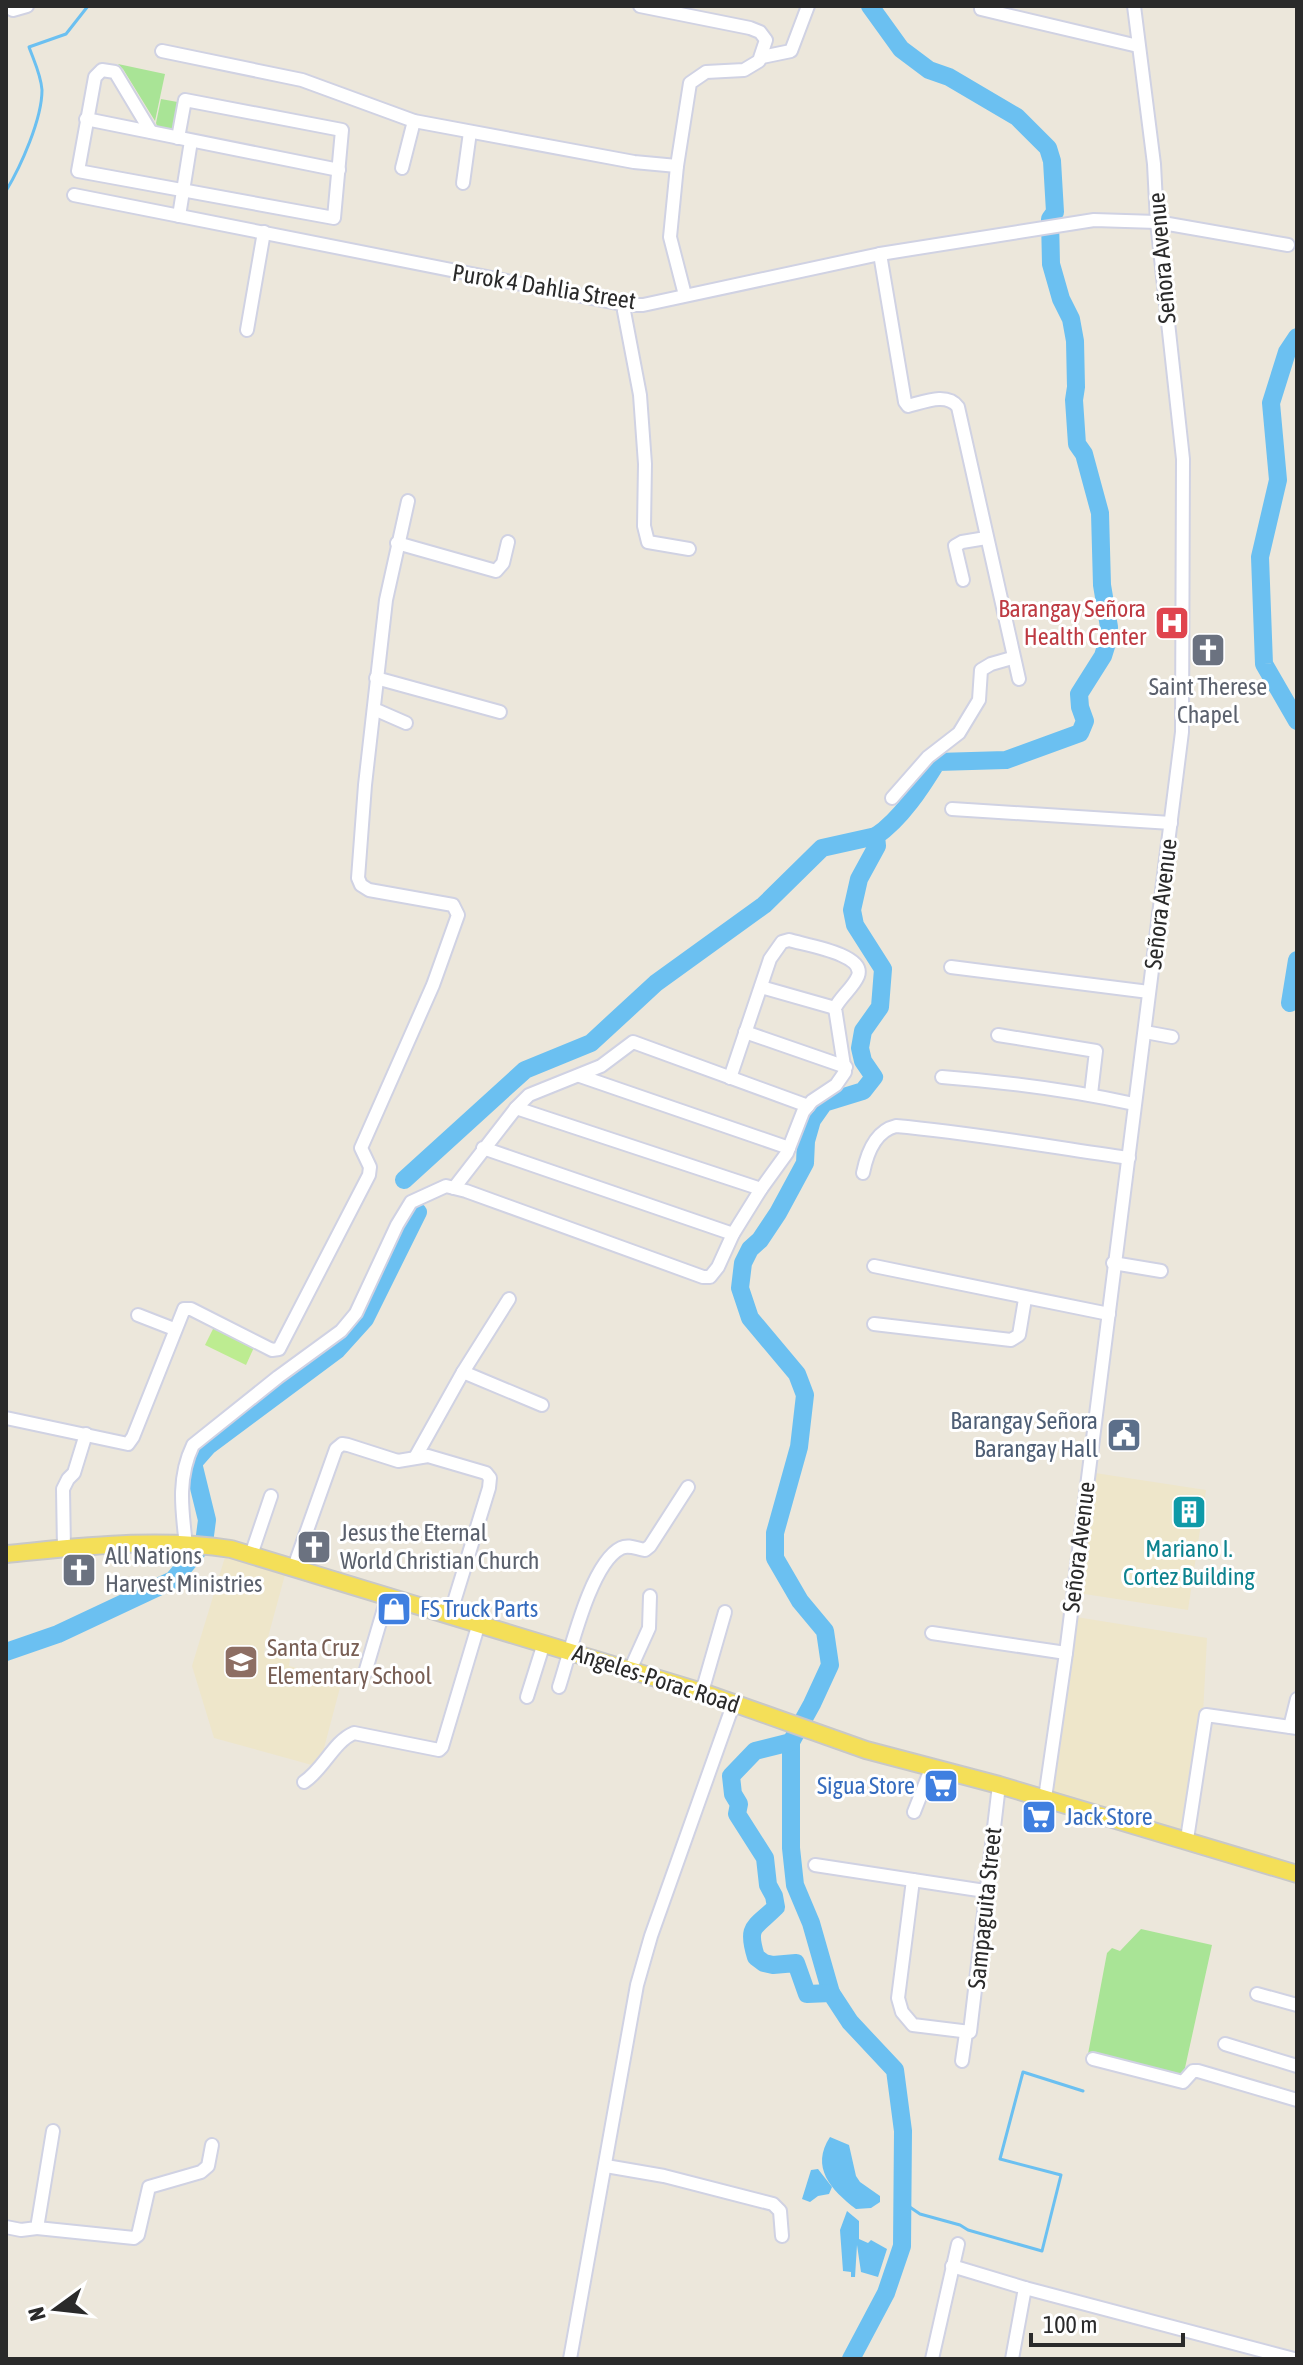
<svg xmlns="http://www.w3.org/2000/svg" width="1303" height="2365" font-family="'Asap Condensed',sans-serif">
<rect width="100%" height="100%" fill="#ece7db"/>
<g fill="#eee6ca">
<polygon points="1095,1473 1206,1490 1188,1610 1078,1593"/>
<polygon points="225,1557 286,1571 264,1652 290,1659 289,1666 342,1680 319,1767 214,1738 192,1666"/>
<polygon points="1076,1617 1207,1638 1203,1714 1183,1832 1051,1794"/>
</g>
<g fill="#a9e496">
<polygon points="118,64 165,74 155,121 123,69"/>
<polygon points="161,99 183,103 176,133 158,129 156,123"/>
<polygon points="1141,1929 1212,1945 1183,2077 1088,2054 1107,1953 1112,1948 1120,1951"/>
</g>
<polygon fill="#bdec91" points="216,1323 256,1343 246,1365 205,1345"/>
<g fill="#6bc0f1">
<path d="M830 2137 849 2145 856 2176 860 2182 880 2196V2202L871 2208 856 2209C831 2190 810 2167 830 2137Z"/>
<polygon points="818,2169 832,2187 829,2194 818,2196 810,2202 802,2199 811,2170"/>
<polygon points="847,2211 859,2221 859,2239 868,2243 871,2240 887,2249 878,2277 861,2272 857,2245 855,2277 851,2277 851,2272 843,2271 840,2230"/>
</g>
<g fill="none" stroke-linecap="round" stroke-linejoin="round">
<g stroke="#6bc0f1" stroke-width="3">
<path d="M6 191C21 166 42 119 42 90 41 75 34 61 29 47L66 34 88 6"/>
<polyline points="901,2201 920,2214 960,2225 968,2230 1042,2251 1061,2175 1000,2159 1023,2072 1083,2091"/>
</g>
<g stroke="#6bc0f1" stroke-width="18">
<polyline points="1297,337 1287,352 1271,403 1278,480 1260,557 1264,664 1297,721"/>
<polyline points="1290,1003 1297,960"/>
<polyline points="404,1180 525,1070 591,1043 656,983 764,905 822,848 876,836"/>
<polyline points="6,1652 58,1634 173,1580 204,1543 207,1520 193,1463 208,1446 337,1350 365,1319 418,1212"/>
<polyline points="791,1742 791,1848 795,1885 811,1923 831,1993"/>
<path d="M851 2359 886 2293 902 2246 903 2131 895 2070 850 2022 831 1993 807 1994 796 1963 773 1965 764 1963 756 1957C746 1925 755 1928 776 1907L774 1896 768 1885 765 1858 737 1814 739 1804 733 1794 731 1776 755 1751 791 1742 812 1704 830 1665 825 1631 800 1601 775 1558V1533L799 1447 805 1395 797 1374 750 1318 740 1288 743 1263 750 1249 760 1240 778 1213 805 1163 806 1141 812 1120 824 1103 863 1091 874 1077 863 1061 860 1048 863 1031 880 1007 883 969 855 925 852 910 859 879 877 846 876 836C901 819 921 788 937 762L1006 760 1080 733 1085 721 1080 707 1079 694 1103 656 1108 640 1109 627 1102 585 1100 513 1084 454 1077 444 1074 400 1076 387 1075 341 1071 319 1061 299 1051 264 1050 219 1055 212 1052 161 1048 148 1017 117 949 77 929 70 901 49 870 6"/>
</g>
<g stroke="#d0d2e3" stroke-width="16">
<g id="minor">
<polyline points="6,6 13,10 27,6"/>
<polyline points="640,6 750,28 760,32 766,40 759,61 744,70 706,72 690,83 677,166 670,237 685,295"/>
<polyline points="981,9 1138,46"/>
<polyline points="162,51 302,80 414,121 634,162 677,166"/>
<polyline points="762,57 791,51 808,6"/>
<polyline points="86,119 339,170"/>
<polyline points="151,132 115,72 102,70 95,77 78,171 334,218 342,130 185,100 178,138"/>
<polyline points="402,168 414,121"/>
<polyline points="463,183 470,132"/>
<polyline points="74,195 627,305 643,305 880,254 1094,220 1157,222 1288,245"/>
<polyline points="179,216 191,141"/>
<path d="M880 254 905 402 908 406C924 402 947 392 958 407L1019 679"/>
<polyline points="627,305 624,311 640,395 645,464 644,526 648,542 689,549"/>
<polyline points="247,330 264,232"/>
<polyline points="397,543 496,571 503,563 508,542"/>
<polyline points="963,580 955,546 962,542 986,538"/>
<polyline points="376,678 500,712"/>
<polyline points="374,709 406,723"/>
<polyline points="892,798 928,757 959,733 979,700 981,670 991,664 1012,658"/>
<polyline points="952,809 1171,823"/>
<polyline points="951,967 1149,992"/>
<polyline points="761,987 835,1008"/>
<polyline points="745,1032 846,1067"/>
<polyline points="1145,1032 1172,1037"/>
<polyline points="998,1035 1096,1051 1091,1094"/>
<polyline points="580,1076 789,1148"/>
<path d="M942 1077C1007 1082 1070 1090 1134 1104"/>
<polyline points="516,1108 761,1189"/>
<polyline points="483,1148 733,1234"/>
<path d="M863 1173C867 1153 875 1131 896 1126 974 1133 1051 1147 1129 1158"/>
<polyline points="454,1188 516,1108 529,1095 601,1066 633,1042 808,1106"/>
<polyline points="1113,1263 1161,1271"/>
<polyline points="874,1266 1109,1314"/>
<polyline points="138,1315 174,1329"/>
<polyline points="874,1324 1011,1340 1019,1335 1025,1299"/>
<polyline points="463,1372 509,1299"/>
<polyline points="6,1418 128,1444 133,1437 184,1309 191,1309 272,1350 279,1349 369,1175 370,1167 361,1148 433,985 458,915 453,905 369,890 361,885 358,878 365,785 386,600 408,501"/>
<polyline points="416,1456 463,1372 542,1405"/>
<path d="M186 1545C182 1510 177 1478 193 1445L278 1377 341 1331 356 1313 397 1225 411 1202 446 1186 466 1191 703 1277H710L718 1267 733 1234 761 1189 787 1153 803 1112 812 1101 836 1085 845 1072 835 1008C841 996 853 988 858 976 866 954 805 945 789 940L782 942 770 959 730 1078"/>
<polyline points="64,1549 63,1489 68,1479 74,1473 86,1434"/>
<polyline points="251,1555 271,1496"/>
<polyline points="294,1567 336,1449 342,1444 348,1445 398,1461 428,1456 486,1473 490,1478 489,1488 450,1615"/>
<polyline points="932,1633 1066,1653"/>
<polyline points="630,1670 649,1628 650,1596"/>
<polyline points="365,1673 388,1595"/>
<path d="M559 1687C570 1654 590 1563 621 1548 629 1544 637 1549 645 1550L650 1546 688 1487"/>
<polyline points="702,1692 725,1612"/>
<polyline points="527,1697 544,1643"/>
<polyline points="1290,1727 1297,1699"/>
<path d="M304 1782C324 1769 333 1742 354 1733L439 1750 442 1747 479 1623"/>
<polyline points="1045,1798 1066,1653 1182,732 1183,459 1157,222 1154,164 1134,6"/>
<polyline points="914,1812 931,1769"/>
<polyline points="1187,1839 1206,1715 1297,1728"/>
<polyline points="815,1865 913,1880"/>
<polyline points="985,1891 913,1880 898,1998 902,2012 913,2025 970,2032 999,1785"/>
<polyline points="1257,1994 1297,2005"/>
<polyline points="1225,2044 1297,2066"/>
<polyline points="1093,2059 1183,2082 1193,2071 1198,2071 1297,2100"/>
<polyline points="962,2061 966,2033"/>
<polyline points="606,2166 664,2176 773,2204 780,2211 782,2236"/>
<polyline points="6,2227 21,2230 37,2228 53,2131"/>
<polyline points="37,2228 134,2238 138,2235 149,2187 201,2172 208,2166 212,2145"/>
<polyline points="952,2266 1025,2288 1294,2359"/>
<polyline points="570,2359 637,1985 651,1936 733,1705"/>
<polyline points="932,2359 958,2244"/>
<polyline points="1012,2359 1025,2288"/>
</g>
</g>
<g stroke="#c8c8c8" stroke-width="20">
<path id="major" d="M6 1554C80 1547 157 1537 231 1549L702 1692 866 1750 999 1785 1297 1874"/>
</g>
<use href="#minor" stroke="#fff" stroke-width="12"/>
<use href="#major" stroke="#f4df58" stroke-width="16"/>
</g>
<defs>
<g id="hospital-square" transform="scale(1.8)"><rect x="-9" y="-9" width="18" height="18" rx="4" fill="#e0444e" stroke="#fff"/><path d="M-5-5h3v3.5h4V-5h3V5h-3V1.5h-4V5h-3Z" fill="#fff"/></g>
<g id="church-square" transform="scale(1.8)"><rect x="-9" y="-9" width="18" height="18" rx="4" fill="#6b7280" stroke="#fff"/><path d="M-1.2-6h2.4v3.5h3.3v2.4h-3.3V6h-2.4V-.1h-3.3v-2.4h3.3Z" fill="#fff"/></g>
<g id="civic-square" transform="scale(1.8)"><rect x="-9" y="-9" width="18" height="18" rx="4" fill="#5c6f8a" stroke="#fff"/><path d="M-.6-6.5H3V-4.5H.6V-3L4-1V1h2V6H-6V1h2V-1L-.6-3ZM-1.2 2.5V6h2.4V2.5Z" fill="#fff"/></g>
<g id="building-square" transform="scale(1.8)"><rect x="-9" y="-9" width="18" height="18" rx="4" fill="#0f9aa8" stroke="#fff"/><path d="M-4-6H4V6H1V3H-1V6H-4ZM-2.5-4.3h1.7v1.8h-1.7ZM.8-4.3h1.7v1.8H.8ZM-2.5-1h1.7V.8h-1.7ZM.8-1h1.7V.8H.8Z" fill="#fff"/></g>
<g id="shop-square" transform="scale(1.8)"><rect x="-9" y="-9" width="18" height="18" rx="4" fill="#3f7fe0" stroke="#fff"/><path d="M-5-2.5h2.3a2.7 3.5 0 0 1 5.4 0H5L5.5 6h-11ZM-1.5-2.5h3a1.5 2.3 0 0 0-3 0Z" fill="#fff"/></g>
<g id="school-square" transform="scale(1.8)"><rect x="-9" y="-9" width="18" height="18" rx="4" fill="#8d6e63" stroke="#fff"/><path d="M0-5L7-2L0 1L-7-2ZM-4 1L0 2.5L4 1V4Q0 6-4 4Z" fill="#fff"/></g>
<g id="supermarket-square" transform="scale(1.8)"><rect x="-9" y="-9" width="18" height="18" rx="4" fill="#3f7fe0" stroke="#fff"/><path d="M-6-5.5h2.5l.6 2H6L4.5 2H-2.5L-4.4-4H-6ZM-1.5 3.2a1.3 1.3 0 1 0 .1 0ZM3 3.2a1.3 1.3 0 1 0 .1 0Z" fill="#fff"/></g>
</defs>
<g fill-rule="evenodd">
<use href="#hospital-square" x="1172" y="623"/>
<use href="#church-square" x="1208" y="650"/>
<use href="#civic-square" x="1124" y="1435"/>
<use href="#building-square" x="1189" y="1512"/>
<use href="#church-square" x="314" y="1547"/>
<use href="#church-square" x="79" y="1570"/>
<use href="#shop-square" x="394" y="1609"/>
<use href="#school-square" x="241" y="1662"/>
<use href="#supermarket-square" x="941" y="1786"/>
<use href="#supermarket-square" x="1039" y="1817"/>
</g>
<g text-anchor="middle" stroke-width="6" stroke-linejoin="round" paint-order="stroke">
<g font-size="24" fill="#2a2a2a" stroke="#fff">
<text transform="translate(1162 258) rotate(-95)" y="8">Señora Avenue</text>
<text transform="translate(544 287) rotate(9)" y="8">Purok 4 Dahlia Street</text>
<text transform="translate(1161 904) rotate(-83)" y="8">Señora Avenue</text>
<text transform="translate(1079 1547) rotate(-83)" y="8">Señora Avenue</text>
<text transform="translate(656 1679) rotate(18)" y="8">Angeles-Porac Road</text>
<text transform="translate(985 1908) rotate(-84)" y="8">Sampaguita Street</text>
</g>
<g font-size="24" fill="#be3a42" stroke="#fff" text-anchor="end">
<text x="1146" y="617">Barangay Señora<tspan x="1146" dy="28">Health Center</tspan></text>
</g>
<g font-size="24" fill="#5b616d" stroke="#fff" text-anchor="start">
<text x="1208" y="695" text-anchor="middle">Saint Therese<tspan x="1208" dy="28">Chapel</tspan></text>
<text x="340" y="1541">Jesus the Eternal<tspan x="340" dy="28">World Christian Church</tspan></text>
<text x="105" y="1564">All Nations<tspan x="105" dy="28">Harvest Ministries</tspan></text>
</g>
<g font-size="24" fill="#4e5e75" stroke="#fff" text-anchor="end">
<text x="1098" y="1429">Barangay Señora<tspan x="1098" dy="28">Barangay Hall</tspan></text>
</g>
<g font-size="24" fill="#0d838f" stroke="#fff">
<text x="1189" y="1557">Mariano I.<tspan x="1189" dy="28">Cortez Building</tspan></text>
</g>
<g font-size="24" fill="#366cbe" stroke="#fff" text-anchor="start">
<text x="420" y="1617">FS Truck Parts</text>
<text x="915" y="1794" text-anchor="end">Sigua Store</text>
<text x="1065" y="1825">Jack Store</text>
</g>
<g font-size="24" fill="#785e54" stroke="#fff" text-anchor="start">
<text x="267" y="1656">Santa Cruz<tspan x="267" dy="28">Elementary School</tspan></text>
</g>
</g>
<rect width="1303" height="2365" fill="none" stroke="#2a2a2a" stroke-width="16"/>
<g transform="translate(56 2309) rotate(255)" stroke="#ffffff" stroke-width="6" paint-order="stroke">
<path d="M0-6L14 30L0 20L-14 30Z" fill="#2a2a2a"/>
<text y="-12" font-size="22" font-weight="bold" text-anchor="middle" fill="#2a2a2a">N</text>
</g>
<path d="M1031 2333v12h152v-12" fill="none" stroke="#2a2a2a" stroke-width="4"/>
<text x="1043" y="2333" font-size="24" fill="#2a2a2a" stroke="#ffffff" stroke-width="6" paint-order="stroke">100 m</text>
</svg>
